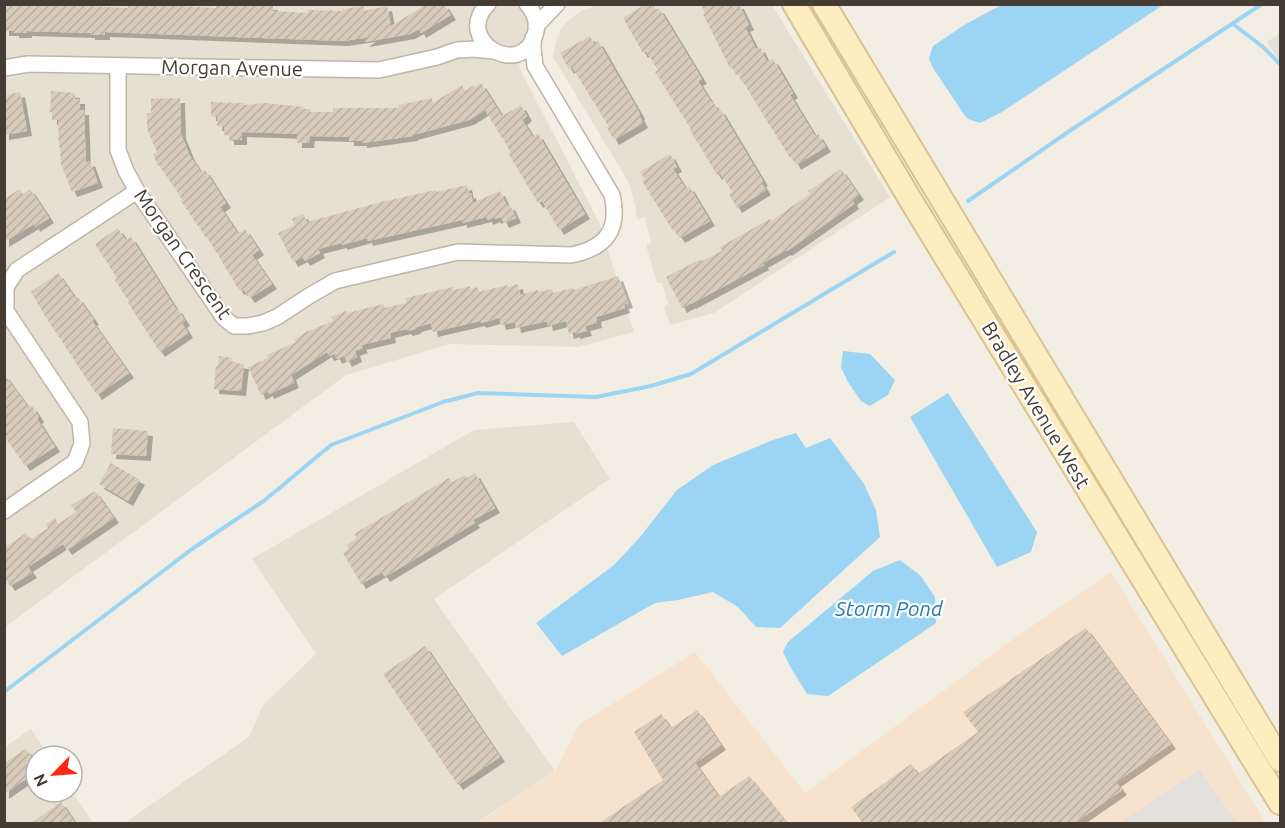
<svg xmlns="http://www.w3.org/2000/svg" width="1285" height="828" font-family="Ubuntu,sans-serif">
<defs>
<pattern id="building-hatch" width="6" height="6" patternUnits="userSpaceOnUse" patternTransform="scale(1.5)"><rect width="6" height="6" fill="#d8cbbc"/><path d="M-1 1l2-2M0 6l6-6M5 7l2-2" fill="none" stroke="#bbafa2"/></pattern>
<filter id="shadow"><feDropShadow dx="5" dy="5" stdDeviation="0" flood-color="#0004"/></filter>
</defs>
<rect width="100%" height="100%" fill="#f3eee4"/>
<g fill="#e7dfd1">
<polygon points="5,5 534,5 519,67 599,222 634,332 578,347 450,344 346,375 5,627"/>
<polygon points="597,5 772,5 890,197 714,313 670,325 664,307 668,304 662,283 657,283 646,245 651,243 645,217 637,220 635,205 629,183 553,57 556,41 563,25 579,12"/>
<polygon points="574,422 610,479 434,599 555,771 476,823 123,824 249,737 263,705 316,654 252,559 474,430"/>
<polygon points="31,729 49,756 36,756 36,792 72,791 93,823 5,824 5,747"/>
</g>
<polygon fill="#f7e3cd" points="1111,572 1266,823 476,824 555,771 579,725 695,652 805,793 1016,637"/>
<polygon fill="#e5dfd9" points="1280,33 1280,62 1267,42"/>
<polygon fill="#e3e0dd" points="1199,769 1237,823 1120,823"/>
<g fill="#9cd4f4">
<polygon points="1003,4 1163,4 1163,5 1002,112 980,123 968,119 963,113 933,68 929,58 933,46 964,25"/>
<polygon points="843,351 870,354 895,380 888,395 870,406 861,401 848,382 841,367"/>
<polygon points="948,393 1037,532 1031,552 997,567 910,417"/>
<polygon points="796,433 806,448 830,438 864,484 876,510 880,537 780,628 756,627 738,607 713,592 678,600 655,603 562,656 536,623 614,565 640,537 677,490 713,465 773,440"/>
<polygon points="900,560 921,576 935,597 936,623 828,696 807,694 791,668 783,652 788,642 873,571"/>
</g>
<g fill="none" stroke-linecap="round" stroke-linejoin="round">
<g stroke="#9cd4f4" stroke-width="4">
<polyline points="1233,24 1263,47 1280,64"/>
<polyline points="968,201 1071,130 1262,4"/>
<polyline points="4,692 192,549 265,500 331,445 443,402 478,393 596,397 651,386 691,374 894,252"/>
</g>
</g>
<g fill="url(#building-hatch)" filter="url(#shadow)">
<polygon points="4,4 87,4 87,6 128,8 128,6 141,6 141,4 216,8 217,4 242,4 273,5 273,11 308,13 308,10 343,11 343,9 364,6 364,11 387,6 391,26 427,4 444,4 451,15 421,33 419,29 410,34 365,42 365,41 371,37 343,41 105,32 105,35 90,35 90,33 27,31 27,33 14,33 14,31 4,31"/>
<polygon points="646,4 653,4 656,10 659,8 702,79 698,81 712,103 713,102 718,110 720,109 763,181 761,182 766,190 737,208 729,194 732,192 720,173 717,175 690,130 691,129 655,72 658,70 646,51 643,53 623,18"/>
<polygon points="701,4 739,4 749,25 745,27 756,49 760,47 767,62 773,59 793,93 790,95 815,136 818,134 826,147 796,165 792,157 790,158 738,74 736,75 732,67 730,68 703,14 705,13"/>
<polygon points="590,36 594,44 598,41 640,114 639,115 643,123 614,140 607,128 609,127 572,67 569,69 560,53"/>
<polygon points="481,83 502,116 521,105 527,116 522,120 533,137 538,134 585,214 559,230 542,201 538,203 508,153 510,151 485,110 469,120 413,135 413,136 362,143 362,141 349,141 349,137 310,136 309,143 297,143 297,134 274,133 242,132 242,140 229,140 229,136 224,135 224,126 217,126 218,117 211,116 211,102 244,103 244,105 266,103 303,107 303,109 311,109 310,112 333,112 333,108 399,108 399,105 432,98 433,103 462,85 465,91 474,85 475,87"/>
<polygon points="51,91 75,93 75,99 80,99 80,110 84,110 86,163 90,161 98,183 72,192 61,164 60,147 59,147 58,120 52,120 52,112 50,112"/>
<polygon points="20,92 27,131 4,135 4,99 7,98 7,95"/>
<polygon points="180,98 181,134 190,156 201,172 205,170 226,203 220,207 238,234 245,229 259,250 252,255 272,284 250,298 244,290 242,291 241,289 239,290 207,237 206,238 181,201 182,199 159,165 158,166 153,154 157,152 147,129 147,113 151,113 151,99"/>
<polygon points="670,154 677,167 673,169 686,189 689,186 710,221 680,238 675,230 673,231 642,181 645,179 640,172"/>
<polygon points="841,169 859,195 852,200 854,204 787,251 786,250 763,263 764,265 691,304 691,303 682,308 666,277 701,259 702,261 722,251 720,247 770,219 771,221 810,194 808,191"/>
<polygon points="467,185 469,194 471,193 473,203 500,191 507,206 510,205 516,218 504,223 501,217 496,219 495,217 488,220 487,217 462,223 462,220 368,241 367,238 342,245 342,243 318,249 320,253 305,261 303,257 293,262 278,233 295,225 292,219 303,214 307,222 381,202 436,190 436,192"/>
<polygon points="20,189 23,194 30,189 49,218 35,227 34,224 4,242 4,199"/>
<polygon points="118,228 126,240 131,237 176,309 177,308 185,321 182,323 188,333 160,352 128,303 129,302 115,280 117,278 95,244"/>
<polygon points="58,273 76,299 78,297 94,320 92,321 129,373 97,395 47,319 31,292"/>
<polygon points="618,276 628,303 624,304 625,308 596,317 597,323 585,326 587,331 575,334 575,332 569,334 566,321 548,326 547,321 516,328 515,322 501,325 499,318 481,323 480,321 433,332 431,323 417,327 415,329 408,331 406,329 390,333 391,338 361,345 363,348 355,351 357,357 347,362 344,356 337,359 335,354 329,356 327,352 291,375 294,383 269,394 268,391 261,395 248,367 268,358 267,355 296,342 294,340 306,332 333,321 331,317 346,311 347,313 383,304 384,308 407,303 405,298 453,287 453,290 470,286 471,289 477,287 479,292 507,285 508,287 518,284 520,295 538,290 538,292 552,289 553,293 573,288 574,290"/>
<polygon points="219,356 232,358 231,361 233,362 233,363 244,364 241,391 214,389 216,366 218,366"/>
<polygon points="4,374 29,408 32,406 39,417 37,419 55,447 25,466 4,436"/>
<polygon points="113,428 148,431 146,456 111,454"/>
<polygon points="111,463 140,480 128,501 99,484"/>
<polygon points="475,473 495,508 473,520 475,523 385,577 382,572 361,584 343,553 349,549 347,545 357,538 354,534 449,478 452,482 465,475 467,478"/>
<polygon points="95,491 114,518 67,550 63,544 28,567 32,573 10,586 4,577 4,548 26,533 31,540 48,528 46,524 55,518 58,524 76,512 71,505"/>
<polygon points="1086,628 1171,744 1116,782 1122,790 1073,824 863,824 851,807 911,764 918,774 978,732 963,712"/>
<polygon points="425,646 500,757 458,785 383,674"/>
<polygon points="697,710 721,745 695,763 719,797 749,776 788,824 598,824 663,780 634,732 661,714 671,728"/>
<polygon points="26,749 36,764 36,772 4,794 4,763"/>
<polygon points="61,802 76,824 30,824"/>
</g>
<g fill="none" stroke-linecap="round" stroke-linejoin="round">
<g stroke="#bfb5a6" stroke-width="18">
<g id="minor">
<path d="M488 4C452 40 521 80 535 35 539 23 535 13 527 4"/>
<polyline points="536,26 557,4"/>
<path d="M118 66V150L126 171 137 191 224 318 234 326H248L263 323 277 317 309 296 335 281 458 252 571 255C606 248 620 230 612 195L535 66 533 48V38"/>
<polyline points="4,68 28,64 379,70 437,57 457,50 475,49 493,51"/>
<polyline points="4,511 75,462 82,444 80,422 6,311 6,287 17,270 137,191"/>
</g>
</g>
<g stroke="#d9c293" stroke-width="26">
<g id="secondary">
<polyline points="794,4 913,204 1280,803"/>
<polyline points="824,4 1280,760"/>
</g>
</g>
<use href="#minor" stroke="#fff" stroke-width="15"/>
<use href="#secondary" stroke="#ffedc2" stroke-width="22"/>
</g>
<g text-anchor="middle" stroke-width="4.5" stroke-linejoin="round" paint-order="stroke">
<g font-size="20" fill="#453d33" stroke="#fff">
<text transform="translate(232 68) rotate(1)" y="7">Morgan Avenue</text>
<text transform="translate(183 254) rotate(55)" y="7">Morgan Crescent</text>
<text transform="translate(1036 405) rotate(59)" y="7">Bradley Avenue West</text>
</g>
<g font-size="21" font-style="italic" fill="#277bae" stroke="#fff">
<text x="889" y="616">Storm Pond</text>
</g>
</g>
<rect width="1285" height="828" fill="none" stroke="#453d33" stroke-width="12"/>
<g transform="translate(54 774) rotate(245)"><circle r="28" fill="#ffffff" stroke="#b5b1ad" stroke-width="1.5"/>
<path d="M0-4.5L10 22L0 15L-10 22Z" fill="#ff270f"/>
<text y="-9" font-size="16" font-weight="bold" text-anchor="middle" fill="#453d33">N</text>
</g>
</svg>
